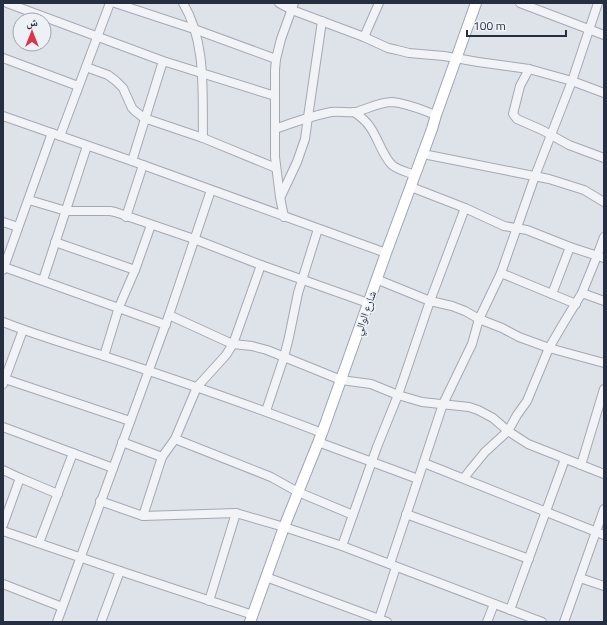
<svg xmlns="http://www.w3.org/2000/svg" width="607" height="625" font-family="'Titillium Web','Noto Naskh Arabic',sans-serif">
<rect width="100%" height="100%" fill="#dee2e9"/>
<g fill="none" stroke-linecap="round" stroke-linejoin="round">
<g stroke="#a3a9b3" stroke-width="10">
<g id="minor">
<polyline points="7,3 163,61 275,96"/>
<polyline points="115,3 194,29 276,59"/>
<path d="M183 3C207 43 202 93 203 138"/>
<polyline points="279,3 292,10 364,37 388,48 397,50 409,53 444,56 478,62 529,69 572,81 604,93"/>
<polyline points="520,3 604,35"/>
<polyline points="364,37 379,3"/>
<polyline points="3,58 78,86"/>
<polyline points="86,67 108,75 116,81 123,88 132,108 135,111 144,118 203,138 276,168"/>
<polyline points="529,69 520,86 513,114 517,119 542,130 569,145 604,158"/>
<path d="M354 112C360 116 366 121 370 127 378 138 382 155 392 165 398 170 407 172 415 175"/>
<polyline points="3,116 132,161 386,253"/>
<path d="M275 129C294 122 312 116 331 112 339 111 349 113 356 112 367 109 380 102 392 102 407 103 422 110 436 115"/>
<polyline points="60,136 110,3"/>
<polyline points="423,154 549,179 584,190 604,202"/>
<polyline points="132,161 163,61"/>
<polyline points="411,187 465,208 504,226 527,230 570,247 604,258"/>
<polyline points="281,196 297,162 305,139 308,117 322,21"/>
<polyline points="29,200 66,211 110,211 115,212 194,239 261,265 368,303"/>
<polyline points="126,217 143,165"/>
<polyline points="284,217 280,197 275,157 275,70 276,59 281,39 294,3"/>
<polyline points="3,222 18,227"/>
<polyline points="55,242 135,270"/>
<polyline points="4,267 166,325"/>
<polyline points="3,270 52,133"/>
<polyline points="501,273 576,304"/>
<polyline points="376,279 430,301 452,306 465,311 479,319 502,328 519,337 549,348 604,363"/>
<polyline points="43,280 87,146"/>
<polyline points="582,293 604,301"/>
<polyline points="552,294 570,247"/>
<polyline points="169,315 228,342 233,344 252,346 267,350 341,380 371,384 398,395 422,402 469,407 478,410 493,418 508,431 528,444 604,474"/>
<path d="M3 322C36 335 70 345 104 356 177 380 250 405 322 433"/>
<polyline points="104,356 119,307 135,270 151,225"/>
<polyline points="5,379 130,421"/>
<polyline points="3,384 23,330"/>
<polyline points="266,411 284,357 289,337 298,293 318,229"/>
<polyline points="3,427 113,468"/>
<polyline points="175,439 271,477 298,492 353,515"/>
<polyline points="122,442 162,457"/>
<polyline points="318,442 418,479"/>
<polyline points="424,463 604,535"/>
<polyline points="581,465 604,389"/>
<polyline points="3,470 20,478 3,525"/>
<polyline points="20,478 58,494"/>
<polyline points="464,478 471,469 485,452 508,431 517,415 527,401 549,348 563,324 582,293 597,256 604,237"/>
<polyline points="100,501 143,516 236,513 284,527 342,546 542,622"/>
<polyline points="406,514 529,559"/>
<polyline points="143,516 162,457 175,439 197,387 226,355 233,344 261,265"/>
<polyline points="3,531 120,571 253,615"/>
<polyline points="39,543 73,453"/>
<polyline points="342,546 377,447 398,395 430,301 465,208"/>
<polyline points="390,564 443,404 472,344 479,319 501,273 535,176 572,81 598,3"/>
<polyline points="266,577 387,622"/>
<polyline points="580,578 604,586"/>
<polyline points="3,584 62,607"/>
<polyline points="209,601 236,513"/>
<polyline points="510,610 565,459"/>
<polyline points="57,622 169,315 211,190"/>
<polyline points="101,622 120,571"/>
<polyline points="378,622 396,567"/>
<polyline points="487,622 494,604"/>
<polyline points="564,622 604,509"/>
</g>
</g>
<g stroke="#9ca5b6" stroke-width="12">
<polyline id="major" points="250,622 284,527 322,433 386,253 432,129 436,115 476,3"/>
</g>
<use href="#minor" stroke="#f1f3f7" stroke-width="8"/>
<use href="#major" stroke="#fff" stroke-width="10"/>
</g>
<g text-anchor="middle" stroke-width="3.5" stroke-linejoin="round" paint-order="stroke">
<g font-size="11" fill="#252f41" stroke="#edf1f6">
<text transform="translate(365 313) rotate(-71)" y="4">شارع الوالي</text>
</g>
</g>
<rect width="607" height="625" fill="none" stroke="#252f41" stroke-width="8"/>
<g transform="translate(32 32)"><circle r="19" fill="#edf1f6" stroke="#9da3ae"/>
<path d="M0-3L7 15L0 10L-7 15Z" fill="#db3649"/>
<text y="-6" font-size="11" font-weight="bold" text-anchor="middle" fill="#252f41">ش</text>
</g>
<path d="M467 30v6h99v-6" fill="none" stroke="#252f41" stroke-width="2"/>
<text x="473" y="30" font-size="12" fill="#252f41" stroke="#edf1f6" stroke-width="3" paint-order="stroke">100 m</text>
</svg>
